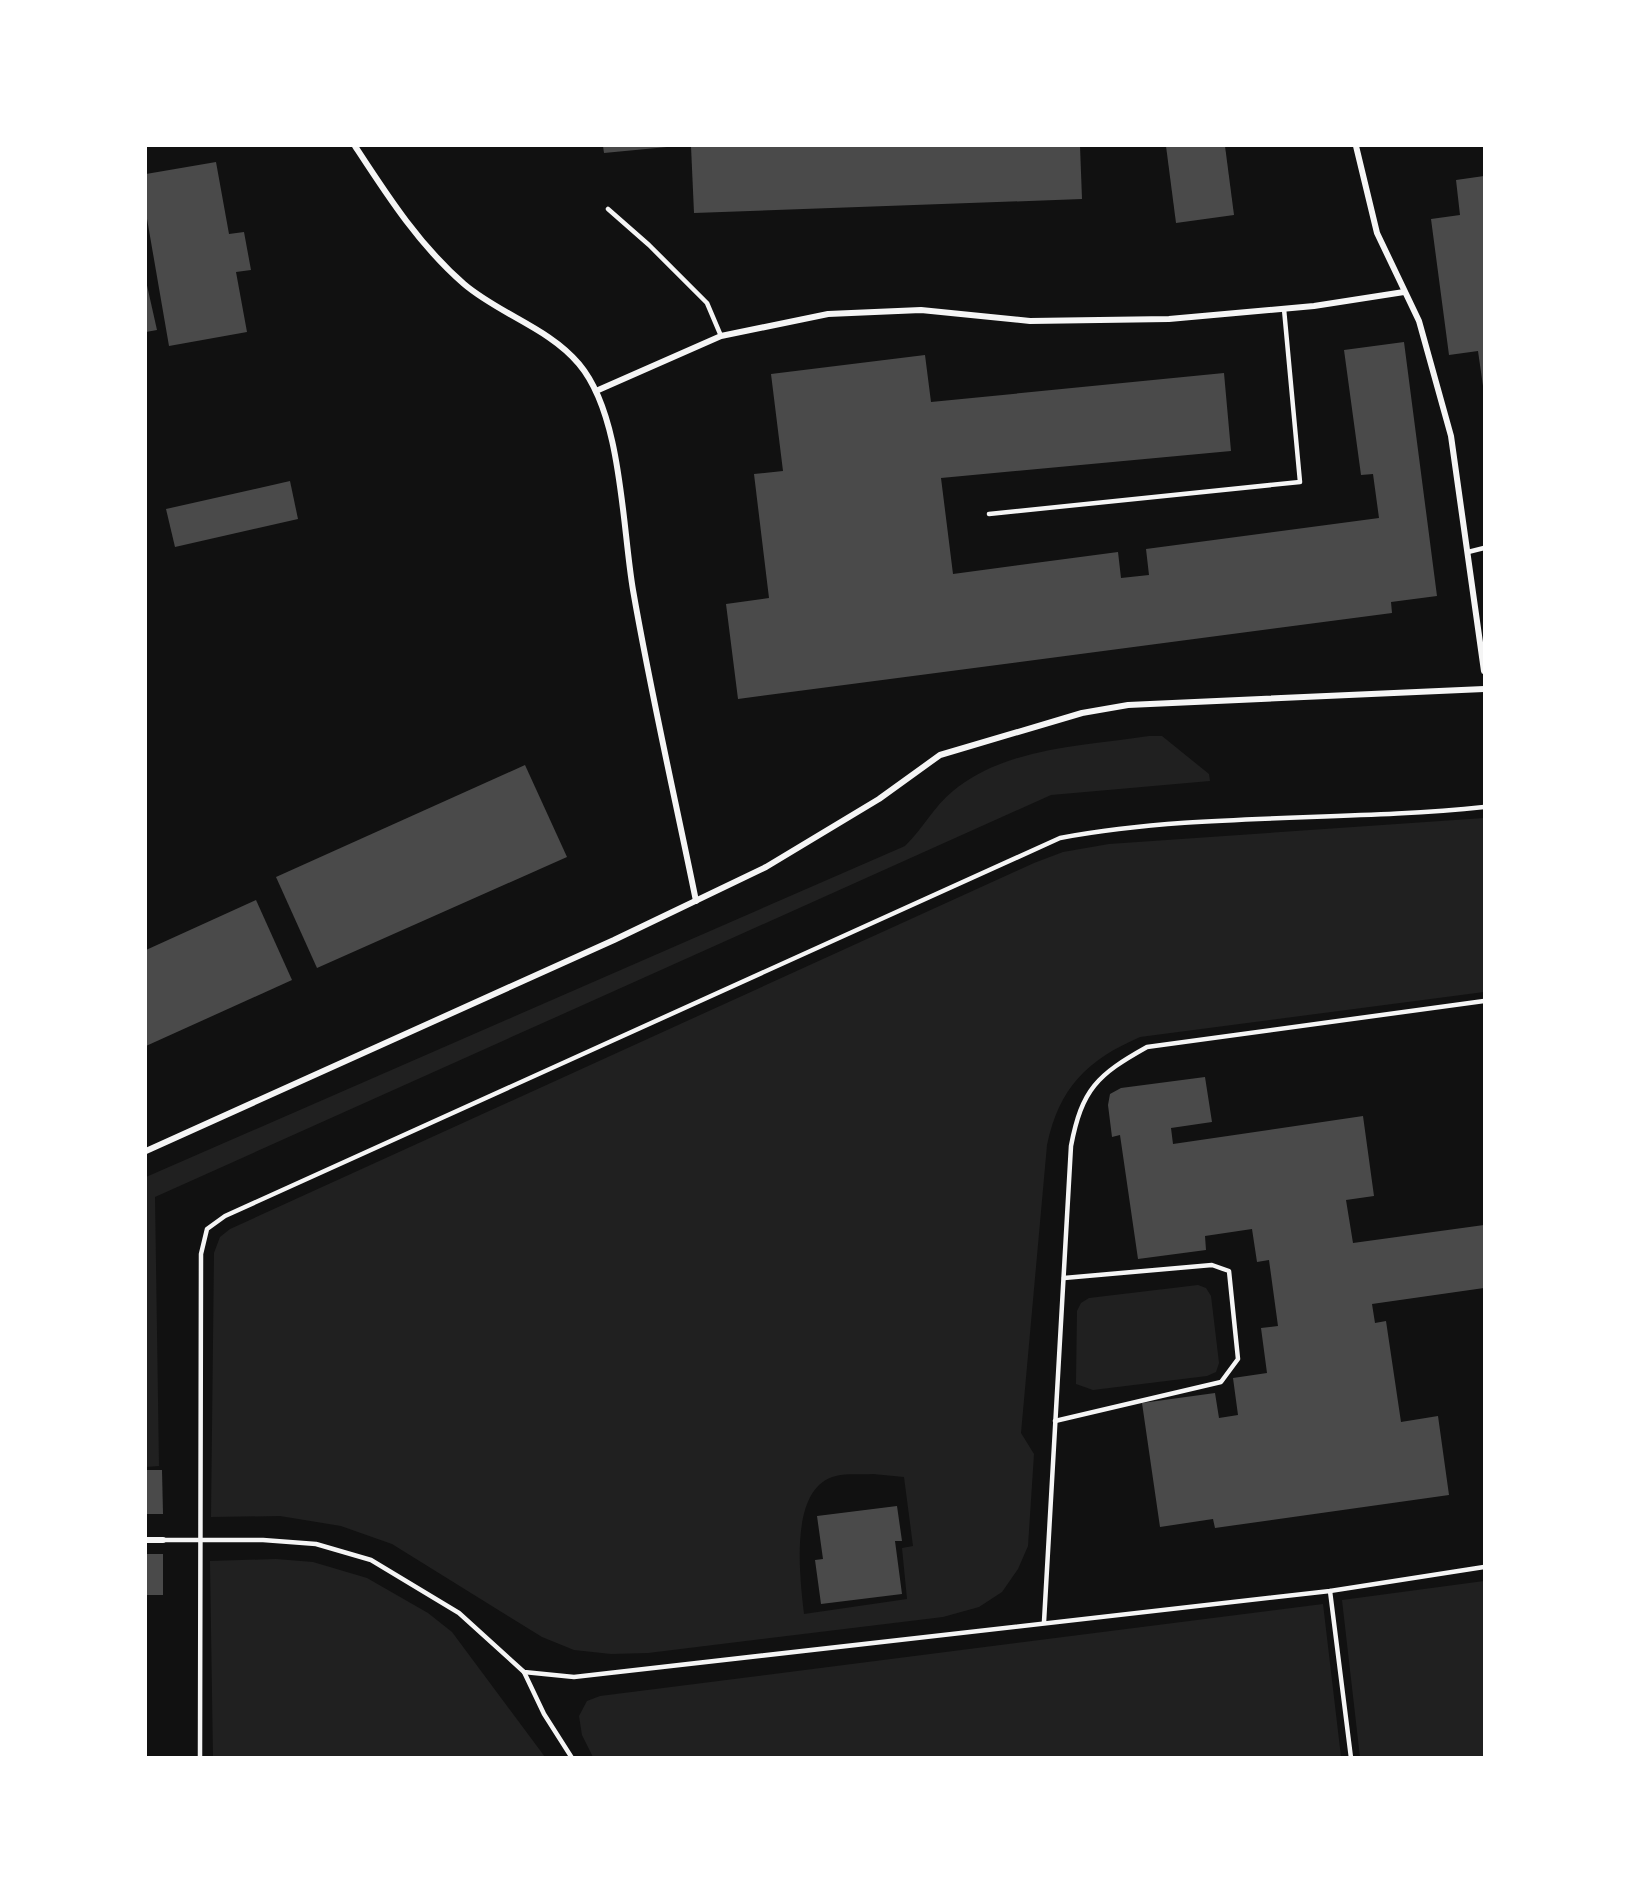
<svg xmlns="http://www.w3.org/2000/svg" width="1630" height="1903" font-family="Montserrat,sans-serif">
<rect width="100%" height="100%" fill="#111"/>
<g fill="#202020" fill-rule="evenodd">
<path d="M1149 736H1162L1209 774 1210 781 1051 795 155 1197 159 1466 146 1467V1177L905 846C923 829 934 806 953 791 1006 747 1084 746 1149 736Z"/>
<path d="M1484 818V992L1140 1037C1087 1060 1059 1088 1047 1145L1021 1433 1034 1454 1028 1546 1018 1569 1002 1592 979 1607 943 1617 648 1653 611 1654 574 1650 542 1637 392 1544 341 1526 280 1516 211 1517 214 1253 220 1237 230 1229 1034 863 1063 852 1109 844ZM873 1474 904 1477 913 1546 902 1548 907 1599 804 1614C800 1578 788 1487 836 1476 847 1473 862 1475 873 1474Z"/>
<polygon points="1198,1285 1206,1288 1211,1296 1219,1363 1216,1372 1207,1376 1093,1390 1076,1384 1077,1311 1081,1303 1089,1298"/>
<polygon points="276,1559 313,1562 367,1578 428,1613 452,1632 545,1757 213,1757 210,1561"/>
<polygon points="1484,1581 1484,1757 1360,1757 1342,1600"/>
<polygon points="1323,1604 1341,1757 593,1757 582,1735 579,1716 587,1701 600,1696"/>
</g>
<g fill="#4a4a4a">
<polygon points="603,146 666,146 667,147 604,153"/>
<polygon points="691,146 1080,146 1082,199 694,213"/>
<polygon points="1166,146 1225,146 1234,215 1176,223"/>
<polygon points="216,162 229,234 244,232 251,270 236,272 247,332 169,346 146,213 146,174"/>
<polygon points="1484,176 1484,386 1483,386 1478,351 1449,355 1431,219 1460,215 1456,180"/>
<polygon points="146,281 157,330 146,332"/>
<polygon points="1404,342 1437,596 1391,602 1392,613 738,699 726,604 769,598 754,474 783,471 771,374 925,355 931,402 1224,373 1231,451 941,478 953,574 1118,552 1121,578 1149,575 1146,549 1379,518 1373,474 1361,475 1344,350"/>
<polygon points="290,481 298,519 175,547 166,509"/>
<polygon points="525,765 567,857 317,968 276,877"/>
<polygon points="256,900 292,980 146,1046 146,950"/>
<polygon points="1205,1077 1212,1122 1171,1128 1173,1144 1363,1116 1374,1196 1346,1200 1353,1243 1484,1225 1484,1288 1372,1304 1375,1323 1386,1321 1401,1422 1438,1416 1449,1495 1215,1528 1213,1519 1160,1527 1142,1403 1215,1393 1219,1418 1238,1415 1233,1378 1267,1373 1261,1328 1278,1326 1269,1260 1257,1262 1252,1229 1205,1236 1206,1250 1138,1259 1120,1135 1112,1137 1108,1105 1110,1094 1121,1088"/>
<polygon points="146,1470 162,1470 163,1514 146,1514"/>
<polygon points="897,1506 902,1541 895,1541 902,1594 821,1604 815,1560 823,1559 817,1516"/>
<rect x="146" y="1554" width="17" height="41"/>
</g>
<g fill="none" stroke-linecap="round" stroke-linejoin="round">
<g stroke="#f5f5f5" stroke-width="4.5">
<polyline points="608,209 649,245 707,303 721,336"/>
<polyline points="989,514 1300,482 1284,309"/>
<polyline points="1468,552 1484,548"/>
<polyline points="1055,1421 1221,1382 1238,1359 1229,1271 1212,1265 1064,1278"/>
<polyline points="163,1540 263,1540 316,1544 371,1560 459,1613 524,1672 574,1677 1330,1591 1484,1567"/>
<polyline points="1330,1591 1351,1758"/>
<path d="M1044 1622 1071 1146C1082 1089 1097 1075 1147 1047L1484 1001"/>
<polyline points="524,1672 544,1714 572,1758"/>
<path d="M200 1758 201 1254 207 1229 225 1216 1060 838C1200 812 1343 822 1484 807"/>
</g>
<g stroke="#f5f5f5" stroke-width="6">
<path d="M355 146C387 195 419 245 464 284 499 314 549 328 579 364 622 415 622 525 633 590 651 694 675 798 696 901"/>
<polyline points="1356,146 1377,233 1419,321 1451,436 1484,671"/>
<polyline points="596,391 721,336 828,314 921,310 1030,321 1169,319 1314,306 1404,292"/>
<polyline points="146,1151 614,940 766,867 879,799 940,755 1082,713 1128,705 1484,689"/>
<polyline points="146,1540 163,1540"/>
</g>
</g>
<rect width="1630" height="1903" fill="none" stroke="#ffffff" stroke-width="294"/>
</svg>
